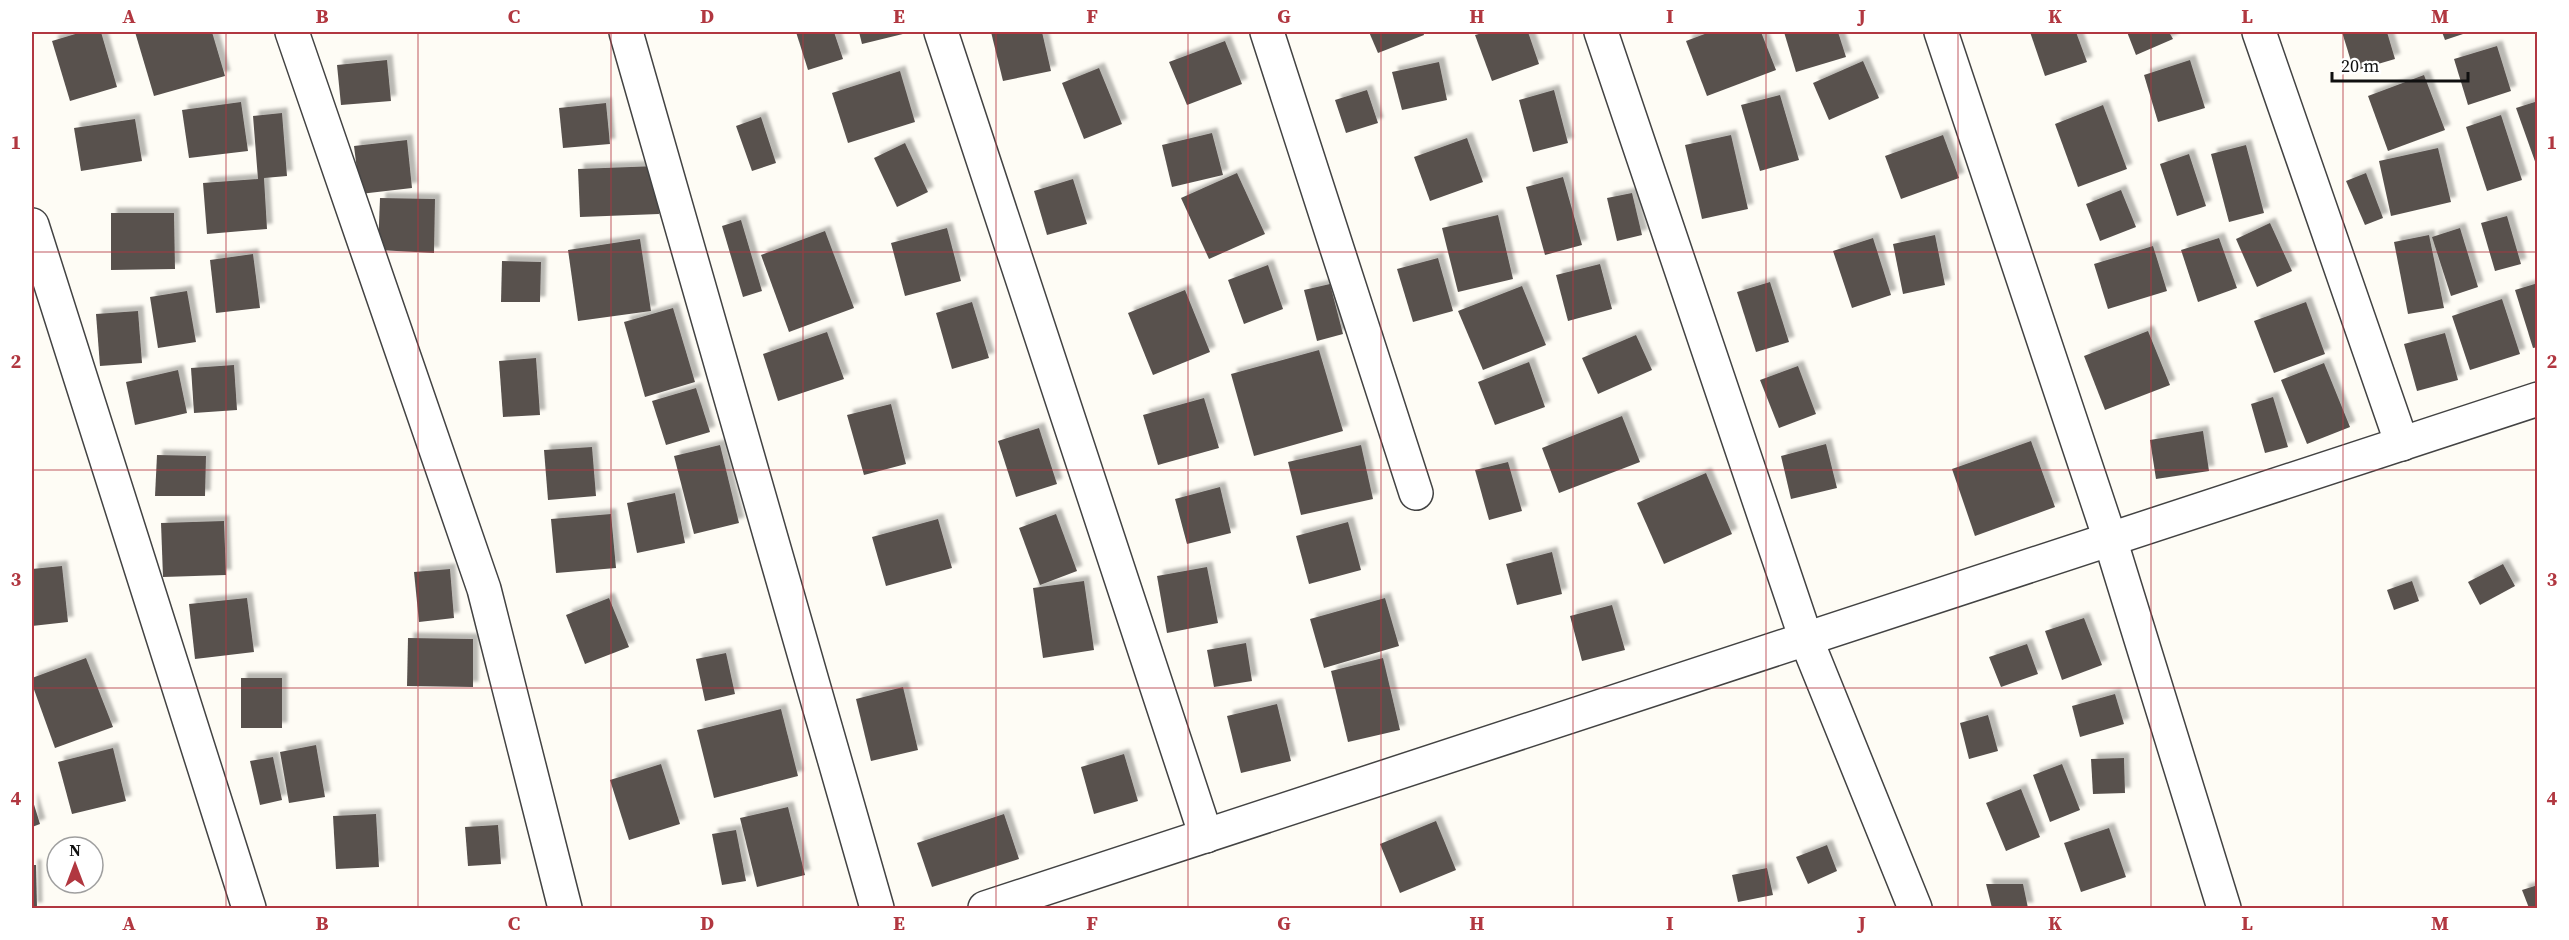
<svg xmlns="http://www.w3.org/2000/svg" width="2569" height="940" font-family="'Source Serif 4',serif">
<defs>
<filter id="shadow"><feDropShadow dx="5.5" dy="-5.5" stdDeviation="1.5" flood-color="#0004"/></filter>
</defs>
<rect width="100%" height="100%" fill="#fefcf5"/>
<g fill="#58514e" filter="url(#shadow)">
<polygon points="82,32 101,32 117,87 70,101 52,41"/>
<polygon points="135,32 212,32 225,76 154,96"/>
<polygon points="796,32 834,32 843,59 808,70"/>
<polygon points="859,32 911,32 862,44"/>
<polygon points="991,32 1042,32 1051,71 1003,81"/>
<polygon points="1369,32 1423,32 1424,35 1378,53"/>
<polygon points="1486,32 1528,32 1539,64 1492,81 1475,35"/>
<polygon points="1710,32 1761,32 1776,70 1707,96 1686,41"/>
<polygon points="1784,32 1838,32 1846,57 1796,72"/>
<polygon points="2030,32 2076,32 2087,62 2045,76"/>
<polygon points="2127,32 2169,32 2173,39 2136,55"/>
<polygon points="2342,32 2387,32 2395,59 2354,71"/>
<polygon points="2442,32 2469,32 2445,40"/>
<polygon points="1225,41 1242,84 1187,105 1169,62"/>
<polygon points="2497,46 2511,91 2468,105 2454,59"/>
<polygon points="387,60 391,101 341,105 337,65"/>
<polygon points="2190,60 2205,108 2158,122 2144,75"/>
<polygon points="1863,61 1879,98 1829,120 1813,83"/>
<polygon points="1439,62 1447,100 1402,110 1392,72"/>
<polygon points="1099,68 1122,124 1084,139 1062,83"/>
<polygon points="900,71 915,122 848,143 832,93"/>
<polygon points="2424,75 2445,130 2388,151 2368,96"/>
<polygon points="1367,90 1378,123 1346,133 1335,100"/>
<polygon points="1554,90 1568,143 1533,152 1519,100"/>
<polygon points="1780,95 1799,160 1760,171 1741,105"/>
<polygon points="2538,101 2538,167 2537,167 2516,108"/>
<polygon points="241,102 248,151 189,158 182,110"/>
<polygon points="606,103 610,144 563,148 559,108"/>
<polygon points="2103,105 2127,169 2078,187 2055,124"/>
<polygon points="282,113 287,176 264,178 267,229 207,234 203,183 258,179 253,116"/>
<polygon points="2501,115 2522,180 2487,191 2466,127"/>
<polygon points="761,117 776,163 752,171 736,126"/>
<polygon points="135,119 142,161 81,171 74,128"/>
<polygon points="1212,133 1223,175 1172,187 1162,145"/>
<polygon points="1731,135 1748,209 1702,219 1685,145"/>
<polygon points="1943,135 1959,178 1901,199 1885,156"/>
<polygon points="1467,138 1483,182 1430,201 1414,157"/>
<polygon points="407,140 412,188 360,194 354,146"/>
<polygon points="905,143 928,192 897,207 874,158"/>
<polygon points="2246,145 2264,213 2229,222 2211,154"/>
<polygon points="2438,148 2451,202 2391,216 2379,161"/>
<polygon points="2189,154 2206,206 2177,216 2160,164"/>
<polygon points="657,166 659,214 580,217 578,169"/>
<polygon points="1237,173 1265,234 1209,259 1181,198"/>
<polygon points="2366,173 2383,218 2365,225 2346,181"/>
<polygon points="1563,177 1582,245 1545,255 1526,187"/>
<polygon points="1073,179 1087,224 1047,235 1034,191"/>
<polygon points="2121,190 2136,227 2100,241 2086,204"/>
<polygon points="1632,193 1642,235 1617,241 1607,198"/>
<polygon points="380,198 435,199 434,253 378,250"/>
<polygon points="111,213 174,213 175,269 111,270"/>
<polygon points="1498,215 1513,279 1458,292 1442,228"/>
<polygon points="2507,216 2521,264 2495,271 2481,223"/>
<polygon points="741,220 762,291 743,297 722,226"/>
<polygon points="2270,223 2292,271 2257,287 2236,239"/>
<polygon points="947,228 961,281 905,296 891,243"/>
<polygon points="2460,228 2478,287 2451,296 2432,237"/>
<polygon points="825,231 854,308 789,332 761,255"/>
<polygon points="1935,235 1945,285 1903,294 1893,244"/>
<polygon points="2429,235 2444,308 2408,314 2394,242"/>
<polygon points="1873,238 1891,295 1852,308 1833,251"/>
<polygon points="2219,238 2237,288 2198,302 2181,250"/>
<polygon points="640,239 651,311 578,321 568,250"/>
<polygon points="2153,246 2167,291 2108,309 2094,264"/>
<polygon points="253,254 260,308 216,313 210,260"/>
<polygon points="1438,258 1453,311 1413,322 1397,269"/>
<polygon points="502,261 541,262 540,302 501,302"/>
<polygon points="1600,264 1612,309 1568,321 1556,275"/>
<polygon points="1268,265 1283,309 1244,324 1228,280"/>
<polygon points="1770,282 1789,342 1756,352 1737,292"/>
<polygon points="2538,283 2538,347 2533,348 2515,290"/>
<polygon points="1330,284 1343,334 1317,341 1304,290"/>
<polygon points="1522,286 1546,345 1483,370 1458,311"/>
<polygon points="1185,290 1210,352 1153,375 1128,313"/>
<polygon points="187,291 196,342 158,348 150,297"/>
<polygon points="2502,299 2520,354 2470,370 2452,316"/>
<polygon points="972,302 989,358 952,369 936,313"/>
<polygon points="2306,302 2325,354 2274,373 2254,321"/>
<polygon points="673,308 695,382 645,397 624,322"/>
<polygon points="138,311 142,363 100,366 96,314"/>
<polygon points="2148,331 2170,385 2105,410 2084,356"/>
<polygon points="827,332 844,379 778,401 763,354"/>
<polygon points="2445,333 2458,380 2417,391 2404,344"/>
<polygon points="1636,335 1652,370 1598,394 1582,358"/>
<polygon points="1319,350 1343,431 1254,456 1231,374"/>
<polygon points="536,358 540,415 503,417 499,361"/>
<polygon points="1529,362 1545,407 1495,425 1478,382"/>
<polygon points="2324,363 2350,427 2307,444 2281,380"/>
<polygon points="234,365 237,410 194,413 191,368"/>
<polygon points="1798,366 1816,414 1779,428 1760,380"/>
<polygon points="178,370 187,413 135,425 126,382"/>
<polygon points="696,388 710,432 666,445 652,401"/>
<polygon points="2273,397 2288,447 2265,453 2251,404"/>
<polygon points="1204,398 1219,448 1158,465 1143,415"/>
<polygon points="891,404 906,464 864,475 847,415"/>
<polygon points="1622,416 1640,462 1559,493 1542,448"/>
<polygon points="1039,428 1057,484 1016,497 998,441"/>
<polygon points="2203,431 2209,471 2156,479 2150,440"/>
<polygon points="2031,441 2055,507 1975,536 1952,469"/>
<polygon points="1826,444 1837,488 1791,499 1781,456"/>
<polygon points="720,445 739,523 694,534 674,456"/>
<polygon points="1361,445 1373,499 1301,515 1288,462"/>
<polygon points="592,447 596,496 548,500 544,450"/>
<polygon points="157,455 206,456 205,496 155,496"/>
<polygon points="1508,462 1522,511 1489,520 1475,470"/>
<polygon points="1706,473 1732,534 1664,564 1637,503"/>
<polygon points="1220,487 1231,533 1187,544 1175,499"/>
<polygon points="675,493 685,543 637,553 627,503"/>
<polygon points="611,514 616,568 556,573 551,519"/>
<polygon points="1056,514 1077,571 1040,585 1019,528"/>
<polygon points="938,519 952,568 886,586 872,537"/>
<polygon points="224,521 226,575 163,577 161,523"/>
<polygon points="1348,522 1361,570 1309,584 1296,536"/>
<polygon points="1552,552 1562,594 1517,605 1506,564"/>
<polygon points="2503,564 2515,586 2480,605 2468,582"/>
<polygon points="62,566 68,622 32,626 32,569"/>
<polygon points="1207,567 1218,623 1167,633 1157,576"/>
<polygon points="450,569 454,618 419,622 414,572"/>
<polygon points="1084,581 1094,650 1043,658 1033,588"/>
<polygon points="2412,581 2419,601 2394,610 2387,590"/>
<polygon points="247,598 254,652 195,659 189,604"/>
<polygon points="609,598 629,647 585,664 566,615"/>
<polygon points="1385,598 1399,646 1324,668 1310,619"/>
<polygon points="1612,605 1625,650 1582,661 1570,616"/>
<polygon points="2084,618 2102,665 2062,680 2045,631"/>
<polygon points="408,638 473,639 473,687 407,686"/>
<polygon points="1246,643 1252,681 1214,687 1207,650"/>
<polygon points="2027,644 2038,674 2001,687 1989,657"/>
<polygon points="726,653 735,694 705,701 696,659"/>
<polygon points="86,658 113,727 55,748 32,684 32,678"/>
<polygon points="1383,658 1400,730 1348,742 1331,671"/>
<rect x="241" y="678" width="41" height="50"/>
<polygon points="903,687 918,750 871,761 856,699"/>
<polygon points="2115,694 2124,724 2080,737 2072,706"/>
<polygon points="1277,704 1291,761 1241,773 1227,716"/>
<polygon points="781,709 798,776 714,798 697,730"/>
<polygon points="1988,715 1998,751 1969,759 1960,723"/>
<polygon points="316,745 325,797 289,803 280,752"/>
<polygon points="113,748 126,801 72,814 58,762"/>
<polygon points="1124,754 1138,801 1094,814 1081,767"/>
<polygon points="273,757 282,800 260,805 250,761"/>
<polygon points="2124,758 2125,793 2093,794 2091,759"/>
<polygon points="661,764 680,824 629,840 610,780"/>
<polygon points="2062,764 2080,810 2050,822 2033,775"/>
<polygon points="2021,789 2040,837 2006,851 1986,803"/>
<polygon points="32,798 40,824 32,827"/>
<polygon points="788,807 805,875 757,887 740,818"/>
<polygon points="376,814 379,867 336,869 333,816"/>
<polygon points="1004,814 1019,859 932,887 917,843"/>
<polygon points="1436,821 1456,870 1400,893 1380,844"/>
<polygon points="498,825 501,864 468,866 465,827"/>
<polygon points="2109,828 2126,877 2081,892 2064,843"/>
<polygon points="736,830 746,881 722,885 712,834"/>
<polygon points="1827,845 1837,871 1808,884 1796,857"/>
<polygon points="32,865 36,865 37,908 32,908"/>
<polygon points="1767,868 1773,895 1738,902 1732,875"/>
<polygon points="1986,884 2023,884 2028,908 1992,908"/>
<polygon points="2538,885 2538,908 2529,908 2522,890"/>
</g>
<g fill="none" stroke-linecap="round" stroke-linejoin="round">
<g stroke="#434343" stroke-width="36">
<g id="minor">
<polyline points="292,32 484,589 565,908"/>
<polyline points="626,32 877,908"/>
<polyline points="941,32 1206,836"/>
<polyline points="1267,32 1416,493"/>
<polyline points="1601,32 1806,639 1915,908"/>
<polyline points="1941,32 2110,539 2224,908"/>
<polyline points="2259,32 2402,444"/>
<polyline points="32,225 249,908"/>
<polyline points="985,908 2538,399"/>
</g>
</g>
<use href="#minor" stroke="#fff" stroke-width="33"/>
</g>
<path fill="none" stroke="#b13740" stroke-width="1.5" stroke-opacity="0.55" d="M226 32V908M418 32V908M611 32V908M803 32V908M996 32V908M1188 32V908M1381 32V908M1573 32V908M1766 32V908M1958 32V908M2151 32V908M2343 32V908M32 252H2538M32 470H2538M32 688H2538"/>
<rect width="2569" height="940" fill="none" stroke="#ffffff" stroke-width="66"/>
<g transform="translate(75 865)"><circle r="28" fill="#ffffff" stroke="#9f9f9f" stroke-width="1.5"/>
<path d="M0-4.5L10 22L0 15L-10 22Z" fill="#b13740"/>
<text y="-9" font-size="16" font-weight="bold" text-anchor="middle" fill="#101010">N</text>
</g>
<path d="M2332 72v9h136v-9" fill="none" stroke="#101010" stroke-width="3"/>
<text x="2341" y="72" font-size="18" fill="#101010" stroke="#ffffff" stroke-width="4.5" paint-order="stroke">20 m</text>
<rect x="33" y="33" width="2503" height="874" fill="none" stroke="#b13740" stroke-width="2"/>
<g font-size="20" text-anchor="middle" font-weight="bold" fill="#b13740">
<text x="129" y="23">A</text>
<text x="322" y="23">B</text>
<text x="514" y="23">C</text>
<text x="707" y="23">D</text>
<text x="899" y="23">E</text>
<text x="1092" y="23">F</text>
<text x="1284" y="23">G</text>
<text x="1477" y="23">H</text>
<text x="1670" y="23">I</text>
<text x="1862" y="23">J</text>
<text x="2055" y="23">K</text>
<text x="2247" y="23">L</text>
<text x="2440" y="23">M</text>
<text x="16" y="149">1</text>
<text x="2552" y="149">1</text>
<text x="16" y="368">2</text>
<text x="2552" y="368">2</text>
<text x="16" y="586">3</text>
<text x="2552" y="586">3</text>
<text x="16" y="805">4</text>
<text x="2552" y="805">4</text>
<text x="129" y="930">A</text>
<text x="322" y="930">B</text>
<text x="514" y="930">C</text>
<text x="707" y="930">D</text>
<text x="899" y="930">E</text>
<text x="1092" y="930">F</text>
<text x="1284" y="930">G</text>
<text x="1477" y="930">H</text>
<text x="1670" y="930">I</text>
<text x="1862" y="930">J</text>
<text x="2055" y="930">K</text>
<text x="2247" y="930">L</text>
<text x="2440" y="930">M</text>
</g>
</svg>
